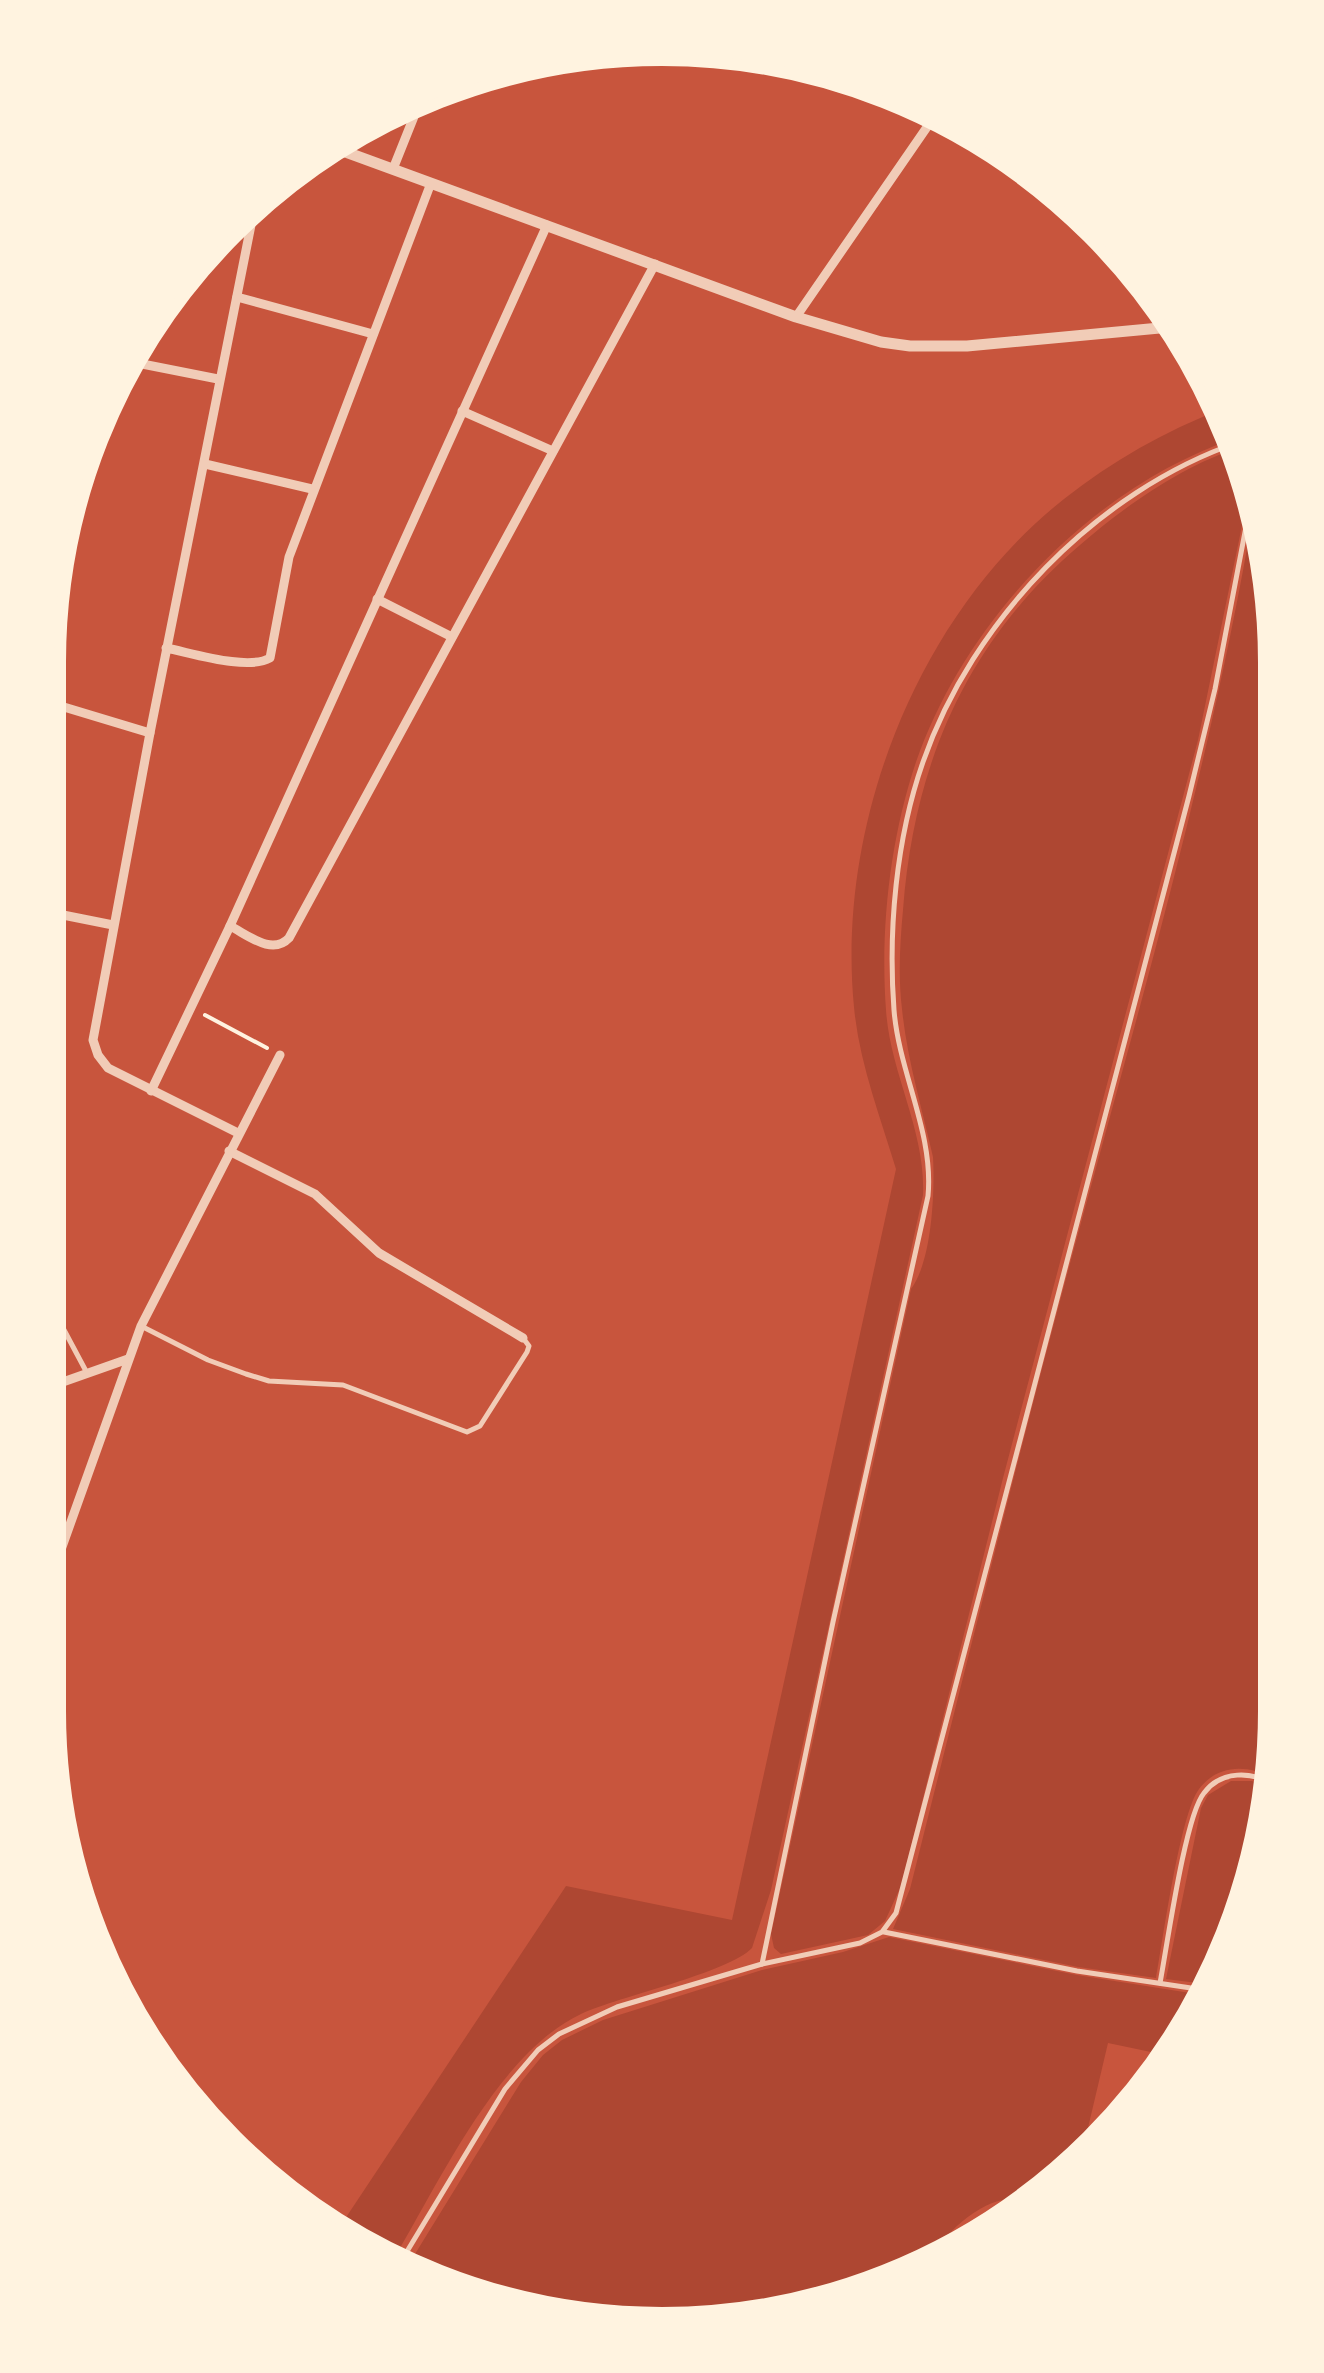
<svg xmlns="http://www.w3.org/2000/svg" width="1324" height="2373" font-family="'DejaVu Sans',sans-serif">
<rect width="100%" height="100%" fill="#c8553d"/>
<g fill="#ae4732">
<path d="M1222 409 1236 438C1093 486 965 620 916 762 890 839 880 929 886 1010 890 1073 926 1131 923 1195L771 1890 752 1948C728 1973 620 1996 581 2014 498 2053 439 2183 393 2260L335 2234 566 1886 732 1920 896 1169C880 1116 859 1062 854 1007 836 823 918 614 1064 499 1112 461 1165 431 1222 409Z"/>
<path d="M1241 447 1252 477 1198 740 1003 1478 901 1886 885 1921 868 1935 781 1954 774 1948 771 1934 911 1289C932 1261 935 1192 933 1157 922 1108 907 1059 902 1009 898 976 900 943 903 910 914 764 966 642 1080 545 1125 506 1183 465 1241 447Z"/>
<path d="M1256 496 1276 582 1280 1751 1276 1779C1249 1765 1219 1763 1199 1789 1180 1814 1163 1940 1156 1978L1078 1967 893 1929 910 1889C964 1674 1017 1459 1075 1245 1142 997 1215 749 1256 496Z"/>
<polygon points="1231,1781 1252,1781 1274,1791 1260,1872 1213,1985 1166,1979 1201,1808 1208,1795"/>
<path d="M889 1937 1077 1975 1209 1996 1198 2021 1170 2056 1108 2043 1079 2166C1070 2177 1056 2190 1041 2195 1019 2202 1008 2193 980 2209 944 2229 931 2264 899 2284L702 2329 501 2309 407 2267 521 2082 543 2055 562 2040 603 2020 762 1970 843 1952Z"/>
</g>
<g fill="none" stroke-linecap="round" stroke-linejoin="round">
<polyline stroke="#fff3e0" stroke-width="4" points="205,1015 267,1048"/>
<g stroke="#f1ccb7" stroke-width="5">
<polyline points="43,1304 63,1328 87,1373"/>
<polyline points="141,1326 208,1360 246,1374 269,1381 343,1385 467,1432 480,1426 527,1352 529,1346 523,1338"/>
<polyline points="884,1932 1077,1971 1211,1991"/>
<path d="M762 1964 833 1622 928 1196C934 1133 899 1073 894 1010 888 930 896 839 923 762 972 621 1096 491 1239 442"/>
<path d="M1160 1983C1167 1947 1185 1816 1204 1793 1221 1770 1252 1771 1275 1785"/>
<polyline points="400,2263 505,2089 538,2050 559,2034 617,2007 762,1964 860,1943 882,1932 896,1913 1189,796 1215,689 1254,485"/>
</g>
<g stroke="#f1ccb7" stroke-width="9">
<polyline points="393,169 419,104"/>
<polyline points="237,297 373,334"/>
<polyline points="796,317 936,114"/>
<polyline points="122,360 218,379"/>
<polyline points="462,411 553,451"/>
<polyline points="205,464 312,489"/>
<polyline points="377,599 452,637"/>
<path d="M166 648C192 653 248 671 270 658L289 557 431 183"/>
<polyline points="44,673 91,436"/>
<polyline points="44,701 150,733"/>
<polyline points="43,911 113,925"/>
<path d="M230 926C248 935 272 956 289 938L655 264"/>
<polyline points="151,1091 230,926 547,225"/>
<polyline points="238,1133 108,1068 98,1055 93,1040 150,733 255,205"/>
<polyline points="229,1151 315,1194 379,1253 523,1338"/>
<polyline points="43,1389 128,1359"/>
<polyline points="43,1600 141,1326 280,1055"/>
</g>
<polyline stroke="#f1ccb7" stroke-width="11" points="332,147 796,317 881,342 910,346 967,346 1181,326"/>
</g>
<path d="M0 0H1324V2373H0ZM662 60H662A602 602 0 0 1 1264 662V1711A602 602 0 0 1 662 2313H662A602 602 0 0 1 60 1711V662A602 602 0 0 1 662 60Z" fill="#fff3e0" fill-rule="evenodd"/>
<path fill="none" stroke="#fff3e0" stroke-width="12" d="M662 60H662A602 602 0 0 1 1264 662V1711A602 602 0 0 1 662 2313H662A602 602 0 0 1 60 1711V662A602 602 0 0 1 662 60Z"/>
</svg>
